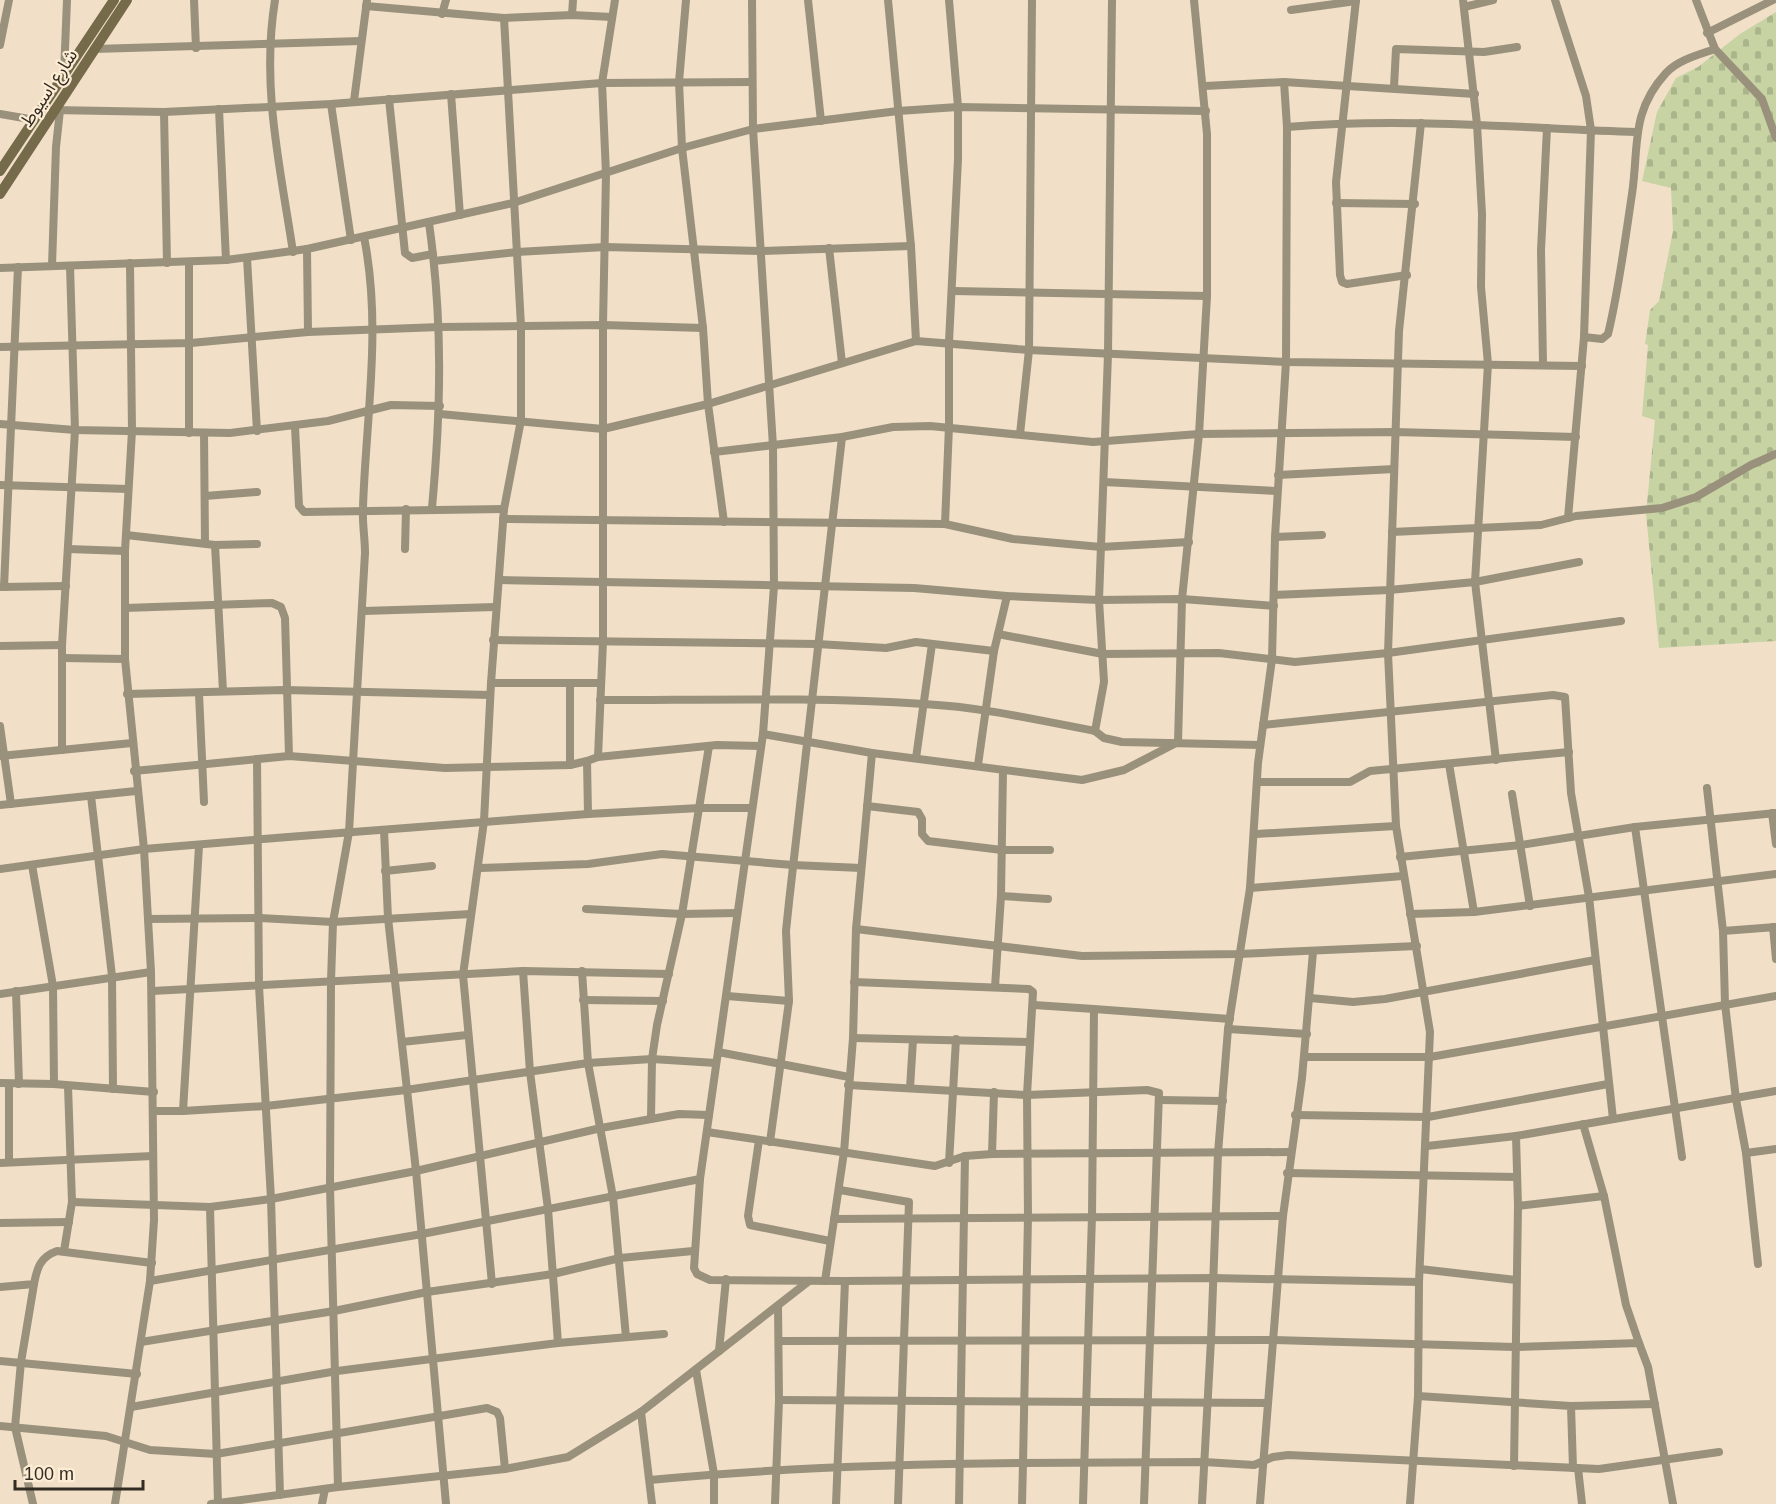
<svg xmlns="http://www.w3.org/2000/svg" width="1776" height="1504" font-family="Arial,'Noto Sans Arabic',sans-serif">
<defs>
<pattern id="cemetery-stones" width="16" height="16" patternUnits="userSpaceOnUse" patternTransform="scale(1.5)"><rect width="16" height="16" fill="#c7d3a2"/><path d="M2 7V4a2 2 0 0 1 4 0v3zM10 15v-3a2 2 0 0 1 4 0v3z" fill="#abb58b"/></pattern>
</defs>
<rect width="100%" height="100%" fill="#f1dfc8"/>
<polygon fill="url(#cemetery-stones)" points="1776,12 1776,641 1659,648 1646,514 1655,420 1642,416 1648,345 1645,344 1650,310 1659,301 1673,231 1671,188 1642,181 1657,112 1676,78 1698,67 1740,34"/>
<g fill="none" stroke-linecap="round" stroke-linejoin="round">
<g stroke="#99917b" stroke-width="8">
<polyline points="194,0 196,48"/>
<path d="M275 0C261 86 280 166 293 252"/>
<polyline points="686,0 679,82 682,148 703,328 708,404 724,522"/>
<polyline points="752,0 753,129 773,446 774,586 763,734 700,1179 694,1268 697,1274 710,1280 845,1281 1212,1278 1419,1282"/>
<polyline points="808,0 821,121"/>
<polyline points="888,0 911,246 916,341"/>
<polyline points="1112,0 1108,354 1099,600 1104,682 1095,731 1104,738 1122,742 1260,745"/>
<polyline points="1356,0 1336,182 1340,275 1342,282 1347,284 1407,275"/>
<polyline points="1463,0 1477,124 1482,214 1481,287 1488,364 1475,582 1496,760"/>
<polyline points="1555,0 1586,96 1591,130 1584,337 1568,518"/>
<polyline points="1696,0 1715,49 1762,99 1776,138"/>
<polyline points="366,6 504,18 572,15 612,17"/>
<polyline points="1464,7 1493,0"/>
<polyline points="1291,10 1356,1"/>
<polyline points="442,14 446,0"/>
<polyline points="572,15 573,0"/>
<polyline points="1707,33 1773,0"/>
<polyline points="0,45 9,0"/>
<polyline points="94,49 361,41"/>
<polyline points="64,73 67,0"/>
<polyline points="1205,86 1284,82 1475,94"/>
<polyline points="1394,87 1396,49 1484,52 1517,47"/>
<polyline points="451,94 460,215"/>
<polyline points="389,99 405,253 412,258 433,254"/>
<polyline points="354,101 367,0"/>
<polyline points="331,104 351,240"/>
<polyline points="219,109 226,260"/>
<polyline points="53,110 164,112 331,104 602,83 752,82"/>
<polyline points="164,112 167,263"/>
<polyline points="0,114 35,120"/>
<path d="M1287 127C1403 117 1520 128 1636 132"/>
<polyline points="1336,203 1415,204"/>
<path d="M429 223C443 322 441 409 432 508"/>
<polyline points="829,248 842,363"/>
<polyline points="307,249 308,332"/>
<polyline points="247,258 257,431"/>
<polyline points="434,261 517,252 605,247 760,251 911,246"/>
<polyline points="52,266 56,147 60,110"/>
<polyline points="0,268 226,260 307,249 513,203 682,148 753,129 898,111 958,107 1206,111"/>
<polyline points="953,291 1207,296"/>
<path d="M1584 337 1602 339 1608 334C1619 289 1625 240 1632 194 1639 148 1630 112 1666 73 1678 60 1698 55 1715 49"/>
<polyline points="0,347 191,343 308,332 440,327 603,325 703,328"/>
<polyline points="1543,364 1541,250 1547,128"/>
<polyline points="440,414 603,429 708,404 916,341 1029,350 1286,362 1582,366"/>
<polyline points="0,424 75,430 230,433 328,421 391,405 440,406"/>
<polyline points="295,427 299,506 304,512 504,509"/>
<polyline points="189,433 189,262"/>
<polyline points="204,433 205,543"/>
<polyline points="1020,434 1029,350 1032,0"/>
<polyline points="714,452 842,437 893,427 930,426 1093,442 1199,434 1395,432 1576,437"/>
<polyline points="1278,475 1394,469"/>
<polyline points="1104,482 1277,491"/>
<polyline points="0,485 128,489"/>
<polyline points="205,496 257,492"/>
<polyline points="503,519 945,524 1013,539 1101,547 1189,542"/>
<polyline points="945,524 949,426 949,342 958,159 958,107 949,0"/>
<polyline points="1392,532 1541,525 1576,516 1662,508 1696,497 1751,465 1776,454"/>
<polyline points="126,535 215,545 257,544"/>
<polyline points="1275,537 1322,535"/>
<polyline points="215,545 223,691"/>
<polyline points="68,549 125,551"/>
<polyline points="405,549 406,509"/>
<polyline points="499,580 914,588 1007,596 1099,600 1182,599 1274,606"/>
<polyline points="1,587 66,586"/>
<polyline points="4,587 18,267"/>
<polyline points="1274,595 1389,590 1475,582 1579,562"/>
<polyline points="125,608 272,603 281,607 285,618 289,756"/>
<polyline points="363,611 495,607"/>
<polyline points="998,634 1007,596"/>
<polyline points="493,640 817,644 886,648 916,642 994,651 998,634 1103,654 1219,653 1295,662 1388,653 1621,621"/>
<polyline points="0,646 62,645"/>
<polyline points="62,658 125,659"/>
<polyline points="491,683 601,683"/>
<polyline points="127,694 285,690 490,695"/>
<polyline points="199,694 204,802"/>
<path d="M600 700C708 700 816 697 924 704 981 707 1038 720 1095 731"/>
<polyline points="1263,725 1553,695 1565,697 1571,793 1589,897 1613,1119"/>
<polyline points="0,726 11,804"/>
<polyline points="763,734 872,753 1082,780 1124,770 1178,742 1182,599 1199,434 1207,296 1207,134 1194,0"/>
<polyline points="62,750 62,645 75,430 70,266"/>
<polyline points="0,756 132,743"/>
<polyline points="598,757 717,745 761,746"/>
<polyline points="916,758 932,644"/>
<polyline points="257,759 259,986 271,1199 280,1495"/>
<polyline points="570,765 587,761"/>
<polyline points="978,765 994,651"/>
<polyline points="134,771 289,756 445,768 570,765 570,683"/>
<polyline points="1258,782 1350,782 1370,771 1569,752"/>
<polyline points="1707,788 1723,931 1725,1004 1736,1099 1746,1153"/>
<polyline points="1512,794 1530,906"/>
<polyline points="91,796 112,976 113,1089"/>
<polyline points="0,805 136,791"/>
<polyline points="867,806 918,812 922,819 922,834 928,841 1002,850 1050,850"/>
<polyline points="1772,813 1776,844"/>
<polyline points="588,814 587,761 598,757 603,641 603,325 606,174 602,83 615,0"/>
<polyline points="1635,827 1682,1157"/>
<polyline points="384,830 388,918 416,1171 446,1504"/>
<polyline points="1256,834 1396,826"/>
<polyline points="199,846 183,1111 266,1106 406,1090 588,1063 652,1059 716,1063"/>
<polyline points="1400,857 1521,845 1635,827 1776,813"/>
<polyline points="32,865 53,986 54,1084"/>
<polyline points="480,868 588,864 662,854 793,865 861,868"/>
<polyline points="0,869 144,849 288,837 588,814 700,808 752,808"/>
<polyline points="385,871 432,866"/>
<polyline points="1250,888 1403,876"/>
<polyline points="1001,896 1048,899"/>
<polyline points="586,909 682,914 737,913"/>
<polyline points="1474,912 1776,874"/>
<polyline points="1410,914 1474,912 1449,764"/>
<polyline points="148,919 260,918 333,922 471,914"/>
<polyline points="1773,927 1776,959"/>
<polyline points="856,929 1082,956 1239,954 1417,946"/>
<polyline points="1723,931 1776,927"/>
<polyline points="582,971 588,1063 613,1197 626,1337"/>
<polyline points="854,982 1029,989 1033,992 1027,1095 1028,1217 1023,1463 1204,1462 1254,1465 1273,1457 1288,1455 1599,1469 1719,1452"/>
<polyline points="995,987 1001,896 1003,770"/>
<polyline points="16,991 19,1084"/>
<polyline points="152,991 523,971"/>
<polyline points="0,994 151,972"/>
<polyline points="727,996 789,1001"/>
<polyline points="1310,998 1353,1002 1385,999 1595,960"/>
<polyline points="583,1000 663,1001"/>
<polyline points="1034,1005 1094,1009 1092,1216 1083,1504"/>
<polyline points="1094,1009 1230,1019"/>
<polyline points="1228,1029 1307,1034"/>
<polyline points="853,1038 1030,1042"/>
<polyline points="402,1042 467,1035"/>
<polyline points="718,1052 849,1077"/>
<polyline points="1304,1057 1430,1057 1776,996"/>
<polyline points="0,1083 54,1084 154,1092"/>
<polyline points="9,1084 9,1162"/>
<polyline points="848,1085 1027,1095 1147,1090 1159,1093 1144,1504"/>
<polyline points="910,1088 913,1040"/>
<polyline points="1160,1100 1223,1101"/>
<polyline points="154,1111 183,1111"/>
<polyline points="1295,1115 1428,1117 1608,1084"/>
<polyline points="651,1119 652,1059 657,1025 682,914 709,746"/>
<polyline points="1583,1124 1604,1196 1626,1305 1639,1343"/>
<polyline points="707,1132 935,1166 965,1156 992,1154 1290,1152"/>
<polyline points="759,1140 748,1216 750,1225 830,1241"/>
<polyline points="770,1142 789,1001 786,931 789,902 842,437"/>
<polyline points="1427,1146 1516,1136 1776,1091"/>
<polyline points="992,1154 994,1092"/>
<polyline points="0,1163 153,1156"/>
<polyline points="949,1163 956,1039"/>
<polyline points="1287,1173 1517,1177"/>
<polyline points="840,1190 909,1202 898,1504"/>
<polyline points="72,1202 210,1207 271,1199 416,1171 601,1128 679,1114 709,1115"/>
<polyline points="1518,1206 1604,1196"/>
<polyline points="210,1207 218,1503"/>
<polyline points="834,1219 1283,1216"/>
<polyline points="0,1223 69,1222"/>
<polyline points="64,1251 72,1202 68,1086"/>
<polyline points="1758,1264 1746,1153 1776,1149"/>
<polyline points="1420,1269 1516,1280"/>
<polyline points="150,1281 422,1234 700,1179"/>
<polyline points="825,1281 844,1152 853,1038 856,929 872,753"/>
<polyline points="492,1284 463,975 484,821 491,683 504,509 521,420 521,326 504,18"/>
<path d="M0 1287 34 1284C37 1268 40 1257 57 1251L152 1263"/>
<polyline points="780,1341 1274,1340 1515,1347 1639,1343 1648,1367 1673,1504"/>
<polyline points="141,1342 334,1311 427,1292 553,1274 620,1258 693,1251"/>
<polyline points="558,1343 548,1209 530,1072 523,971 669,974"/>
<polyline points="719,1351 726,1279"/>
<polyline points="0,1361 137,1374"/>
<polyline points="696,1370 714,1474 714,1504"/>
<polyline points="1418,1396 1571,1406 1573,1468"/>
<polyline points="779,1400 1268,1403"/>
<polyline points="1571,1406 1655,1404"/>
<polyline points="131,1407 337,1371 558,1343 664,1334"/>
<polyline points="641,1412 652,1504"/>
<polyline points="0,1426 106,1436 150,1450 216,1454 487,1408 497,1412 500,1418 505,1469"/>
<polyline points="1514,1466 1518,1206 1516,1136"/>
<polyline points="1578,1468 1582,1504"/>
<path d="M650 1480C774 1468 898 1464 1023 1463L1022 1504"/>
<path d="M338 1487 330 1187 331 981 333 922 349 832 365 553C365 538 362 522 363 507 366 417 382 327 364 237"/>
<polyline points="33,1504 15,1427 21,1362 34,1284"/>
<polyline points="115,1504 150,1281 154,1220 151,972 144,849 125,659 125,551 132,431 130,263"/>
<polyline points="211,1504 338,1487 505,1469 568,1457 641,1412 809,1281"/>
<polyline points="322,1504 325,1489"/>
<polyline points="775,1504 779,1400 778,1306"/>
<polyline points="836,1504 845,1281"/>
<polyline points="959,1504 965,1156"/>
<polyline points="1202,1504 1211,1340 1218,1153 1228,1029 1250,888 1258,763 1272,659 1275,537 1286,362 1287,127 1284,82"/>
<polyline points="1260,1504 1283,1216 1302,1078 1313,952"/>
<polyline points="1410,1504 1418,1396 1419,1282 1430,1032 1396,826 1388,653 1399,331 1421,123"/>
</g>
<g stroke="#756a49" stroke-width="10">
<polyline points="0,171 114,0"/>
<polyline points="0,194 127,0"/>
</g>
</g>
<g text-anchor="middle" stroke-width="4.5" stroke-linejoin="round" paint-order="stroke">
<g font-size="18" fill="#322c23" stroke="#feedd5">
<text transform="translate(49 88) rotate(-57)" y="6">شارع اسيوط</text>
</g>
</g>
<path d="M15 1480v9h128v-9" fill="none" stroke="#322c23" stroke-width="3"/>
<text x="24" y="1480" font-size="18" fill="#322c23" stroke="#feedd5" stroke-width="4.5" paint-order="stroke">100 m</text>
</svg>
